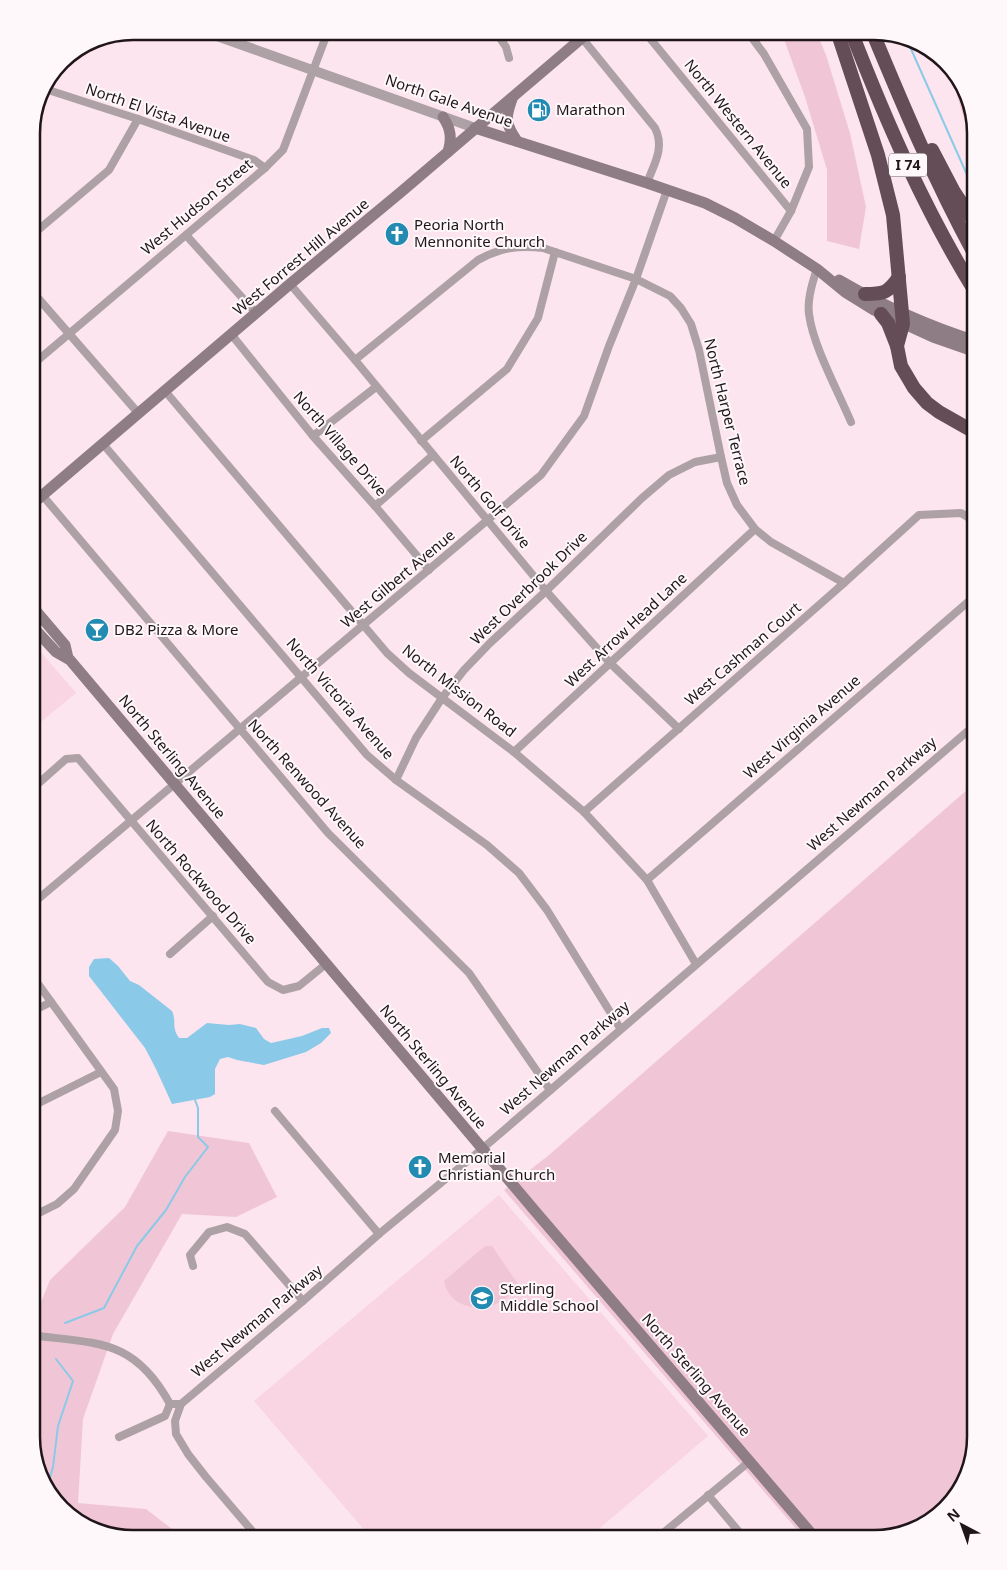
<svg xmlns="http://www.w3.org/2000/svg" width="1007" height="1570" font-family="'Noto Sans',sans-serif">
<rect width="100%" height="100%" fill="#fce5ee"/>
<g fill="#f9d4e3">
<polygon points="31,641 76,693 31,730"/>
<polygon points="499,1195 708,1436 587,1539 372,1539 254,1401"/>
</g>
<g fill="#f0c6d7">
<polygon points="781,31 816,31 826,55 850,133 866,207 859,249 827,241 827,170 805,97"/>
<polygon points="949,69 965,88 976,133 976,146 969,135"/>
<polygon points="976,782 976,1438 959,1493 919,1528 874,1539 805,1539 504,1190 549,1155"/>
<polygon points="168,1131 249,1143 277,1197 236,1217 182,1214 113,1334 83,1419 78,1503 146,1509 185,1539 126,1539 77,1522 42,1482 31,1437 31,1327 50,1280 125,1207"/>
<path d="M485 1246H492L518 1284 515 1292C508 1297 499 1304 491 1306 470 1311 448 1303 444 1281Z"/>
</g>
<path fill="#8bc9e8" d="M109 958 118 966 130 981 139 985 172 1011C177 1023 171 1026 179 1038H187L207 1023 229 1025 240 1024 256 1028 264 1039 271 1043 302 1036 322 1028H329L331 1033 321 1043 306 1052 264 1065 237 1060 228 1057 220 1059 215 1069V1094L210 1097 172 1104 156 1069 145 1048 89 976V967L94 959Z"/>
<g fill="none" stroke-linecap="round" stroke-linejoin="round">
<g stroke="#8bc9e8" stroke-width="2">
<polyline points="907,40 976,195"/>
<polyline points="65,1323 104,1308 137,1246 166,1210 185,1177 208,1147 198,1137 198,1108 195,1100"/>
<polyline points="47,1488 53,1467 58,1426 73,1381 56,1359"/>
</g>
<g stroke="#ada1a6" stroke-width="8">
<polyline points="495,31 506,47 509,58"/>
<polyline points="644,31 791,211"/>
<polyline points="747,31 764,54 807,129 809,167 791,211 774,241"/>
<path d="M582 38 655 128C665 148 654 164 647 183"/>
<polyline points="42,88 138,119 254,160 265,168"/>
<polyline points="186,235 256,313"/>
<polyline points="31,236 109,170 138,119"/>
<path d="M817 269C812 283 807 299 809 314 813 346 838 391 851 422"/>
<polyline points="290,284 355,360 546,591 610,663 679,729"/>
<polyline points="31,290 139,414"/>
<polyline points="231,334 313,436 375,506 429,570"/>
<path d="M355 360 478 260C499 248 519 245 543 248L636 279 670 296 681 308 691 324 699 350 721 457 727 483 737 505 755 529 771 542 844 583"/>
<polyline points="31,366 265,168 283,150 328,31"/>
<polyline points="165,391 387,653 409,673 514,752 584,812 647,880 696,964"/>
<polyline points="313,436 376,387"/>
<polyline points="421,441 507,369 538,318 555,252"/>
<polyline points="103,444 367,755 396,780 487,845 519,873 547,910 620,1028"/>
<polyline points="43,496 328,833 469,973 550,1090"/>
<polyline points="375,506 433,455"/>
<polyline points="514,752 755,529"/>
<polyline points="396,780 416,738 442,698 464,670 490,643 546,591 642,498 669,475 695,462 721,457"/>
<polyline points="31,790 66,759 78,758 268,982 283,990 299,986 326,964"/>
<polyline points="584,812 844,583 919,515 961,513 976,522"/>
<polyline points="647,880 976,595"/>
<polyline points="31,905 541,475 584,416 609,346 636,279 667,190"/>
<polyline points="170,954 213,916"/>
<polyline points="31,1012 51,1002"/>
<polyline points="31,1107 101,1072"/>
<polyline points="275,1111 379,1234"/>
<polyline points="31,1217 57,1204 74,1189 115,1130 118,1111 114,1089 31,974"/>
<polyline points="193,1266 190,1255 209,1232 227,1227 245,1234 303,1301"/>
<path d="M31 1335C98 1344 134 1338 170 1404"/>
<polyline points="170,1404 181,1404 303,1301 379,1234 482,1149 976,724"/>
<polyline points="181,1404 175,1421 176,1434 188,1454 206,1477 259,1539"/>
<polyline points="119,1437 165,1416 170,1404"/>
<polyline points="708,1495 745,1539"/>
<polyline points="656,1539 750,1461"/>
</g>
<polyline stroke="#ada1a6" stroke-width="10" points="203,31 475,128"/>
<g stroke="#8e7d84" stroke-width="11">
<path d="M512 99C505 119 505 123 517 141"/>
<path d="M443 117C451 129 452 138 448 152"/>
<polyline points="475,128 647,183 705,203 735,218 774,241 817,269 845,292 874,310 933,337 976,352"/>
<path d="M839 280C882 305 928 326 976 341"/>
<polyline points="31,505 290,284 401,192 590,31"/>
<polyline points="31,605 65,645 68,658"/>
<polyline points="31,625 56,652 70,660 535,1211 816,1539"/>
</g>
<g stroke="#654d57" stroke-width="14">
<polyline points="837,31 878,155 893,215 903,324 897,346 901,366 914,388 927,403 939,412 976,433"/>
<path d="M851 31C886 121 925 211 976 293"/>
<path d="M872 31C904 108 936 184 976 257"/>
<polyline points="932,150 954,192 976,225"/>
<path d="M865 294C884 294 888 293 899 277"/>
<polyline points="881,314 888,323 897,346"/>
</g>
</g>
<defs>
<g id="fuel-disc" transform="scale(1.25)"><circle r="9.5" fill="#238ab2" stroke="#fef8fa"/><path d="M-5.5-6h7V0h2V4h1.3V-2.5L3-4.5l.8-.8L6-3V5H2.5V1h-1V6h-7ZM-4.2-4.7v3.2H.2V-4.7Z" fill="#fff"/></g>
<g id="church-disc" transform="scale(1.25)"><circle r="9.5" fill="#238ab2" stroke="#fef8fa"/><path d="M-1.2-6h2.4v3.5h3.3v2.4h-3.3V6h-2.4V-.1h-3.3v-2.4h3.3Z" fill="#fff"/></g>
<g id="bar-disc" transform="scale(1.25)"><circle r="9.5" fill="#238ab2" stroke="#fef8fa"/><path d="M-6-5H6L.8 .8V4.5H3.5V6h-7V4.5H-.8V.8Z" fill="#fff"/></g>
<g id="school-disc" transform="scale(1.25)"><circle r="9.5" fill="#238ab2" stroke="#fef8fa"/><path d="M0-5L7-2L0 1L-7-2ZM-4 1L0 2.5L4 1V4Q0 6-4 4Z" fill="#fff"/></g>
</defs>
<g fill-rule="evenodd">
<use href="#fuel-disc" x="539" y="110"/>
<use href="#church-disc" x="397" y="234"/>
<use href="#bar-disc" x="97" y="630"/>
<use href="#church-disc" x="420" y="1167"/>
<use href="#school-disc" x="482" y="1298"/>
</g>
<g text-anchor="middle" stroke-width="4" stroke-linejoin="round" paint-order="stroke">
<rect fill="#fef8fa" stroke="#635a5d" stroke-width="1" x="889" y="153.5" width="38" height="23" rx="4"/>
<g font-size="14" font-weight="bold" fill="#20161a">
<text x="908" y="170">I 74</text>
</g>
<g font-size="15" fill="#20161a" stroke="#fef8fa">
<text transform="translate(449 101) rotate(19)" y="5">North Gale Avenue</text>
<text transform="translate(158 113) rotate(19)" y="5">North El Vista Avenue</text>
<text transform="translate(738 124) rotate(51)" y="5">North Western Avenue</text>
<text transform="translate(197 207) rotate(-40)" y="5">West Hudson Street</text>
<text transform="translate(301 257) rotate(-40)" y="5">West Forrest Hill Avenue</text>
<text transform="translate(727 412) rotate(76)" y="5">North Harper Terrace</text>
<text transform="translate(340 444) rotate(49)" y="5">North Village Drive</text>
<text transform="translate(490 502) rotate(50)" y="5">North Golf Drive</text>
<text transform="translate(398 579) rotate(-40)" y="5">West Gilbert Avenue</text>
<text transform="translate(529 588) rotate(-44)" y="5">West Overbrook Drive</text>
<text transform="translate(626 630) rotate(-43)" y="5">West Arrow Head Lane</text>
<text transform="translate(743 654) rotate(-41)" y="5">West Cashman Court</text>
<text transform="translate(459 691) rotate(38)" y="5">North Mission Road</text>
<text transform="translate(340 699) rotate(49)" y="5">North Victoria Avenue</text>
<text transform="translate(802 727) rotate(-41)" y="5">West Virginia Avenue</text>
<text transform="translate(172 757) rotate(50)" y="5">North Sterling Avenue</text>
<text transform="translate(307 784) rotate(48)" y="5">North Renwood Avenue</text>
<text transform="translate(872 794) rotate(-41)" y="5">West Newman Parkway</text>
<text transform="translate(201 882) rotate(49)" y="5">North Rockwood Drive</text>
<text transform="translate(565 1058) rotate(-41)" y="5">West Newman Parkway</text>
<text transform="translate(433 1067) rotate(50)" y="5">North Sterling Avenue</text>
<text transform="translate(257 1321) rotate(-40)" y="5">West Newman Parkway</text>
<text transform="translate(696 1375) rotate(49)" y="5">North Sterling Avenue</text>
</g>
<g font-size="15" fill="#20161a" stroke="#fef8fa" text-anchor="start">
<text x="556" y="115">Marathon</text>
<text x="414" y="230">Peoria North<tspan x="414" dy="17">Mennonite Church</tspan></text>
<text x="114" y="635">DB2 Pizza &amp; More</text>
<text x="438" y="1163">Memorial<tspan x="438" dy="17">Christian Church</tspan></text>
<text x="500" y="1294">Sterling<tspan x="500" dy="17">Middle School</tspan></text>
</g>
</g>
<path d="M0 0H1007V1570H0ZM133 40H874A93 93 0 0 1 967 133V1437A93 93 0 0 1 874 1530H133A93 93 0 0 1 40 1437V133A93 93 0 0 1 133 40Z" fill="#fef8fa" fill-rule="evenodd"/>
<path fill="none" stroke="#20161a" stroke-width="2.5" d="M133 40H874A93 93 0 0 1 967 133V1437A93 93 0 0 1 874 1530H133A93 93 0 0 1 40 1437V133A93 93 0 0 1 133 40Z"/>
<g transform="translate(962 1525) rotate(319)" stroke="#fef8fa" stroke-width="4" paint-order="stroke">
<path d="M0-4L9 19L0 12L-9 19Z" fill="#20161a"/>
<text y="-8" font-size="14" font-weight="bold" text-anchor="middle" fill="#20161a">N</text>
</g>
</svg>
